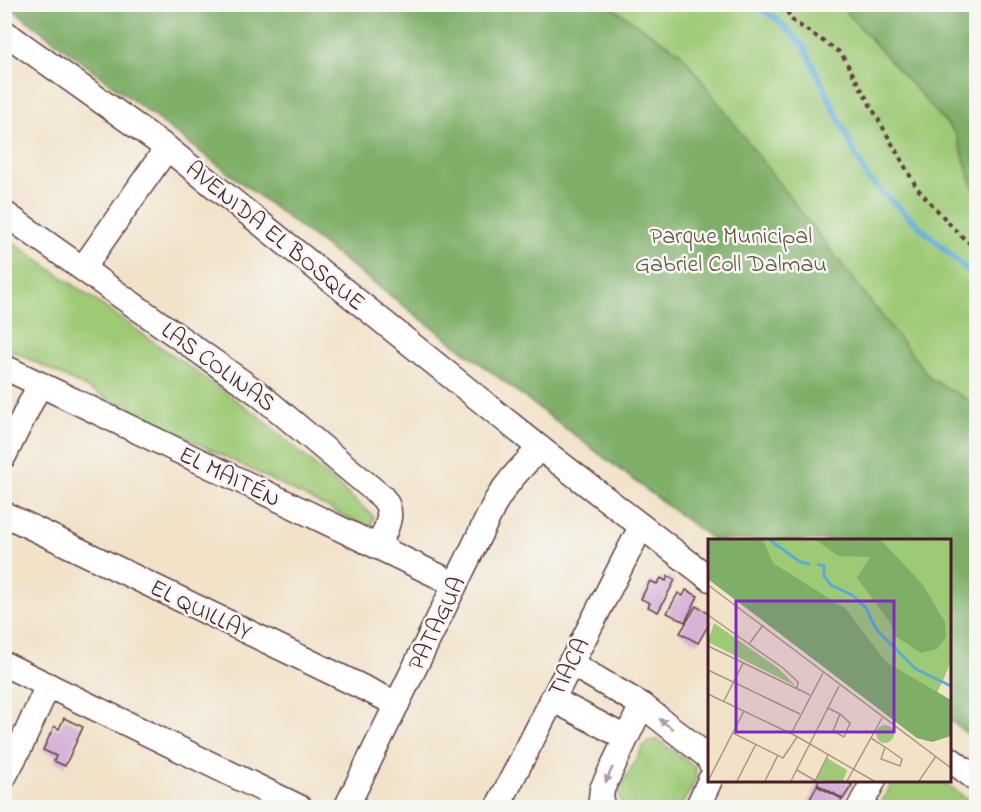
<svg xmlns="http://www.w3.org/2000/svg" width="981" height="812" font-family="'Indie Flower',sans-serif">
<rect width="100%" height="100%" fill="#f6f6f2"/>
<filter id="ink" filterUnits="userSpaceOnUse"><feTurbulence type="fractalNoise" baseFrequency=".0167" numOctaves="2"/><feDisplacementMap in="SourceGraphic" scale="12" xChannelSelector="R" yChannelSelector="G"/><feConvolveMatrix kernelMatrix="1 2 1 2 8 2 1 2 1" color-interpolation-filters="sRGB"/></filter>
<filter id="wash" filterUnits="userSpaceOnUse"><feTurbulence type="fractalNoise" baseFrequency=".008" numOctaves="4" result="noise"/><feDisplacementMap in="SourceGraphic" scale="24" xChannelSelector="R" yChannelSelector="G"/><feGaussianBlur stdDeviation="1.35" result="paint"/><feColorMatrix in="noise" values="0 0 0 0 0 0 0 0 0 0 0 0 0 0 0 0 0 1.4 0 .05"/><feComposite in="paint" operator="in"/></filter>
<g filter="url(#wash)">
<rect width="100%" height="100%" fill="#f1e2c8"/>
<g fill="#9eca76" stroke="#747450" stroke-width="1.5">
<polygon points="7,5 976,5 976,741 950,720 950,540 713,540"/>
<polygon points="4,236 257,415 374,517 370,529 5,347"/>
<path d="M658 740 695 767C699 781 687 795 680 807H625L620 800 618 791 644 746 649 741Z"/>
<polygon points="894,780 943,781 976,806 976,807 879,807"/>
</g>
<g fill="#7eae67" stroke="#646649" stroke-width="1.5">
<polygon points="7,5 608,5 681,53 784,190 931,379 976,404 976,741 950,720 950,540 713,540"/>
<polygon points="840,5 976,5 976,196 956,134"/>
</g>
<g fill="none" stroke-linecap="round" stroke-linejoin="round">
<polyline stroke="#5aacd5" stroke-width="6" points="750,4 776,18 804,46 867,178 976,278"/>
</g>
<g id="blocks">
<g fill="#d6b2d8">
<polygon points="668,576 675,580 658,612 648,607 650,603 641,599 650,581 657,584 661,578 666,581"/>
<polygon points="686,590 698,596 685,622 667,613 678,593 683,596"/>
<polygon points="696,606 710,614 710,622 698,643 680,633"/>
<polygon points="64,718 83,727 65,766 54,761 56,756 43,750 54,726 59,729"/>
<polygon points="819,780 843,780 852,785 843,799 817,784"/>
<polygon points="817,786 842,799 838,808 817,808 808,803"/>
</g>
</g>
</g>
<g filter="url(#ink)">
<use href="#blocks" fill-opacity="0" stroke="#633c43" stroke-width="1.5"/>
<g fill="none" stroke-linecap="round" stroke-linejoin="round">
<g stroke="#633c43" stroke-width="27">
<g id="minor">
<polyline points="4,32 167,148 540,448 710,579"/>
<path d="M4 213 259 394 382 497C397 513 385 530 378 547"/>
<polyline points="83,268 167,148"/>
<polyline points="4,367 455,584"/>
<polyline points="4,456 40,384"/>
<polyline points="4,514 397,704"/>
<polyline points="570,663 642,705 708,757 710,762"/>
<polyline points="4,664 301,808"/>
<polyline points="552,699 626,738"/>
<polyline points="950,759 976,779"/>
<polyline points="4,777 21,745 48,685"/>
<path d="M346 808 496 501C508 480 524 465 540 448"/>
<polyline points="497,808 641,527"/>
<polyline points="600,808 602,789 642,705"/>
<polyline points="697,808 710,780"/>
<polyline points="859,808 874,780"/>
</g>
</g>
<polyline stroke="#633c43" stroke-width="4" stroke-dasharray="4.5 4.5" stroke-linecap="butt" points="782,4 793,21 841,53 917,188 957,232 976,249"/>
<use href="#minor" stroke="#fff" stroke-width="24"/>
</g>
<defs><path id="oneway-solid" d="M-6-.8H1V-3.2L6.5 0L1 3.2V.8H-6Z" transform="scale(1.5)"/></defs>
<g fill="#ae9aa0">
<use href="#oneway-solid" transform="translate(666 724) rotate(-142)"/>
<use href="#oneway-solid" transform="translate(609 775) rotate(115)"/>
</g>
</g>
<g text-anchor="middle" stroke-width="5" stroke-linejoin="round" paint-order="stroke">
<g font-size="24" fill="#4a1f2b" stroke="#f6f6f2">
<text transform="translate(276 235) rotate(39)" y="8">AVENIDA EL BOSQUE</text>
<text transform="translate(219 366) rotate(36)" y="8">LAS COLINAS</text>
<text transform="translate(230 476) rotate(26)" y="8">EL MAITÉN</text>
<text transform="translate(201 609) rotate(26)" y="8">EL QUILLAY</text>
<text transform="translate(436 623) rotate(-64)" y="8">PATAGUA</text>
<text transform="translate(568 667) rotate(-63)" y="8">TIACA</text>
</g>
<g font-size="24" fill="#635242" stroke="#f6f6f2">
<text x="731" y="243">Parque Municipal<tspan x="731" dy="28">Gabriel Coll Dalmau</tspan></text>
</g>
</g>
<g transform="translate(708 539)">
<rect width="243" height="243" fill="#f1e2c8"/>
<path d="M0 1H243V123L209 199 0 40ZM6 84 70 129 88 147 0 103ZM168 195a9 9 0 1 1 18 0a9 9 0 1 1-18 0ZM119 219 139 231 135 242 108 241Z" fill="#9eca76"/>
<path d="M0 1H55L65 24 138 70 178 123 243 161V197L224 203 209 199 0 40ZM108 1H173L215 46 237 83 238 98 229 110 213 114 187 97 182 83 149 39 162 18 130 17Z" fill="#7eae67"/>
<path fill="none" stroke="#5aacd5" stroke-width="3" d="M62 1 92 23 102 25M109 25 116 27V37L123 46 144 56 158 69 168 90 208 130 243 147"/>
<path fill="none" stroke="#ae9489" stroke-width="1.5" d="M0 46 243 229M0 76 75 129 90 143 89 150M41 105 55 86M0 107 102 156M0 131 92 175M0 155 88 197 166 242M16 162 35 124M120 169 132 175 142 184 136 198 125 192 132 175M25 194 75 219 89 198M83 195 115 134M163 199 177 208 194 220 192 227 173 220 177 208M89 231 108 242M0 242 36 172M29 242 48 205M57 242 70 216M83 242 131 147M107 242 120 216M139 242 174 179M211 242 228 217"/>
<path fill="#7b2cbf" fill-opacity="0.15" stroke="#7b2cbf" stroke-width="3" d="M28 62H186V193H28Z"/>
<rect width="243" height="243" fill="none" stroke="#4a1f2b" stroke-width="3"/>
</g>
<rect width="981" height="812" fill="none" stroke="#f6f6f2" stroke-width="24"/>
</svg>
